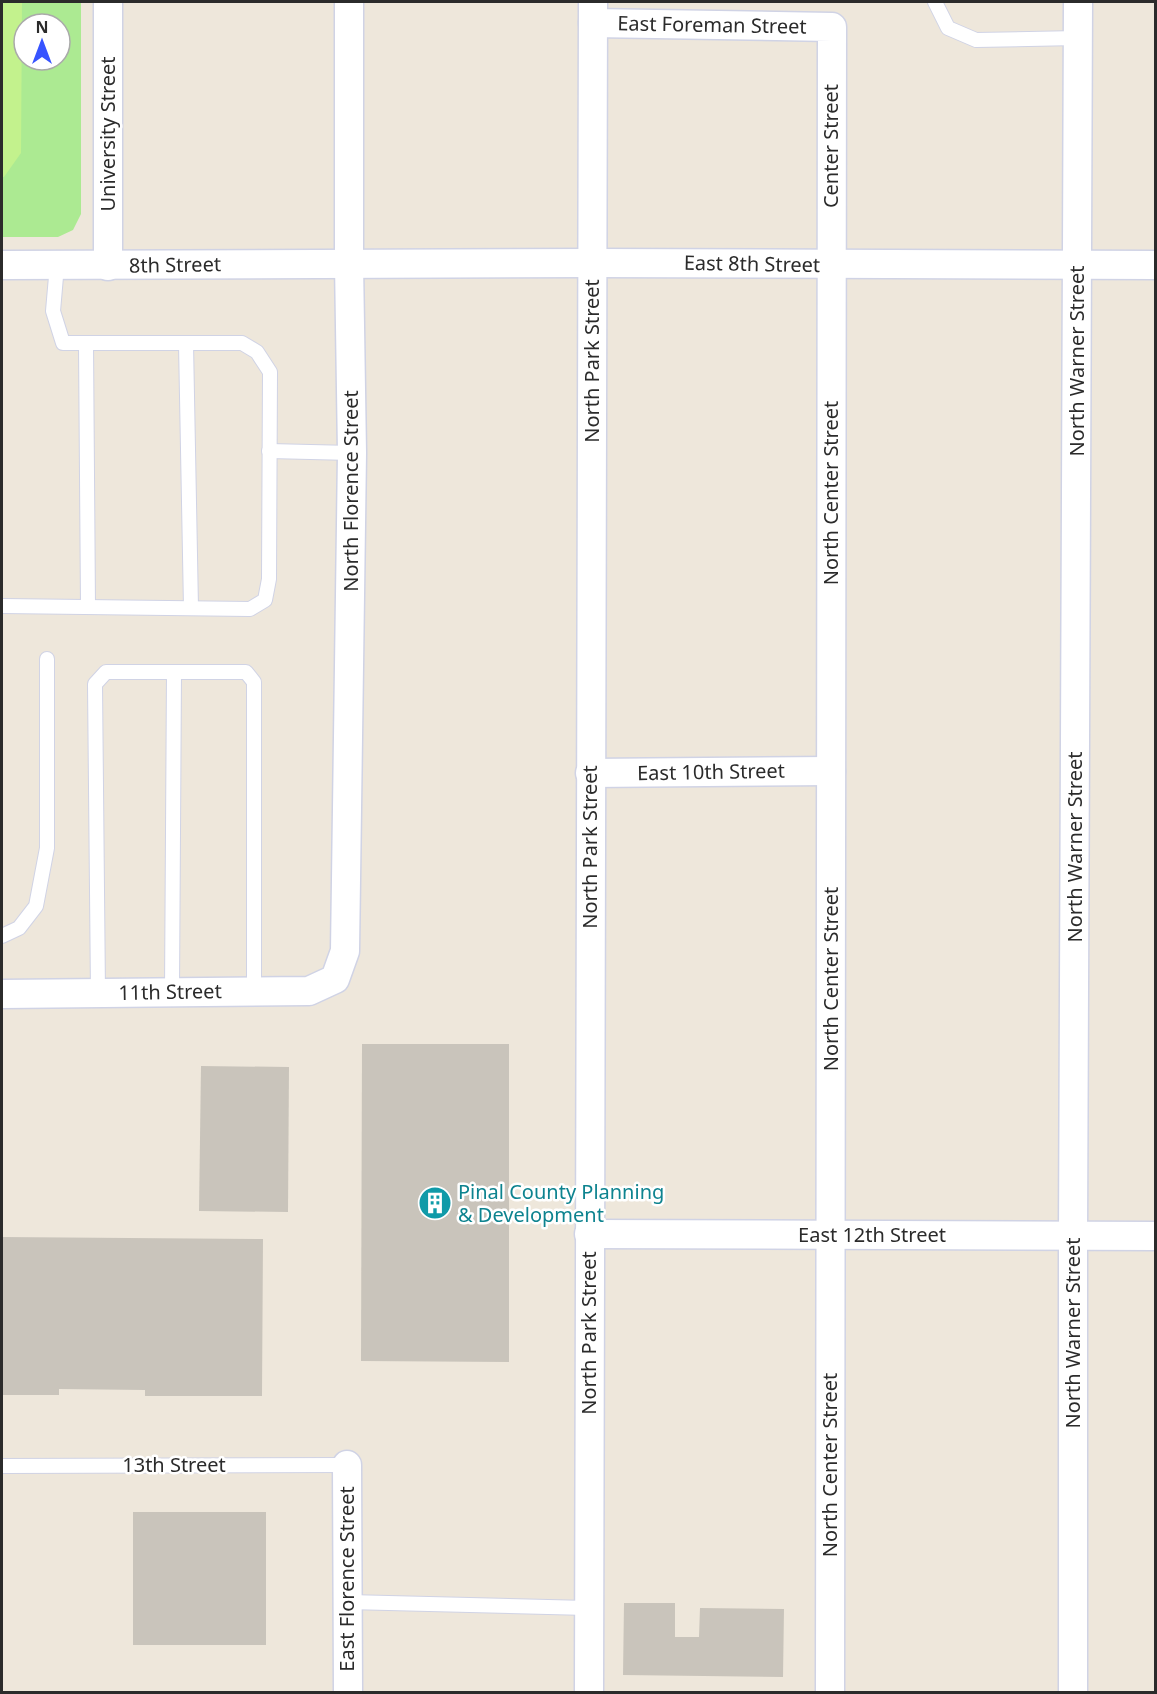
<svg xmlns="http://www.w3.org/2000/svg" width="1157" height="1694" font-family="'Noto Sans',sans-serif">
<rect width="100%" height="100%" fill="#eee7db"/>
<path fill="#acea92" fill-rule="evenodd" d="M2 2H81V214L73 230 58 237H2ZM24 24H60V60H24Z"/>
<polygon fill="#c3f28d" points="2,2 22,2 21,153 4,177 2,177"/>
<g fill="#c9c4bb">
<polygon points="362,1044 509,1044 509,1362 361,1361"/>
<polygon points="201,1066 289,1067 288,1212 199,1211"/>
<polygon points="2,1237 263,1239 262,1396 145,1396 145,1390 59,1389 59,1395 2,1395"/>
<rect x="133" y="1512" width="133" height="133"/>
<polygon points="624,1603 675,1603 675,1637 699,1637 700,1608 784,1609 783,1677 623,1675"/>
</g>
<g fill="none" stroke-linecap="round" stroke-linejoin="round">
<g stroke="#d0d3e5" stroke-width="16">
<g id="service">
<polyline points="935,2 948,28 976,40 1078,38"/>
<polyline points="86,343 88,607"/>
<polyline points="186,343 191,608"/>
<polyline points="269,451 352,453"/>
<polyline points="2,606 250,609 265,600 269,579 270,372 257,352 242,343 63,343 53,311 57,265"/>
<polyline points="2,936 19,928 36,906 47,848 47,659"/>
<polyline points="172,992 174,672"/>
<polyline points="98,993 95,684 106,672 246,672 254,682 254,991"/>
<polyline points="2,1466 347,1465"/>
<polyline points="348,1602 588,1608"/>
</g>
</g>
<g stroke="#d0d3e5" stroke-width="31">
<g id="minor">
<polyline points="108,2 108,266"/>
<polyline points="593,23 832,27 830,1692"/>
<polyline points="2,265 592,263 1156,265"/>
<polyline points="590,773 831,771"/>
<polyline points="2,994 309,991 335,979 345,951 352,453 349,263 349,2"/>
<polyline points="589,1234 1156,1236"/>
<polyline points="347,1465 348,1692"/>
<polyline points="589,1692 593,2"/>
<polyline points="1073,1692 1073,1236 1078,2"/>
</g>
</g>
<use href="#service" stroke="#fff" stroke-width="14"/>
<use href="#minor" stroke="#fff" stroke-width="28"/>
</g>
<defs>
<g id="building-disc" transform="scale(1.725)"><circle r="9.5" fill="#0f9aa8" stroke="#fff"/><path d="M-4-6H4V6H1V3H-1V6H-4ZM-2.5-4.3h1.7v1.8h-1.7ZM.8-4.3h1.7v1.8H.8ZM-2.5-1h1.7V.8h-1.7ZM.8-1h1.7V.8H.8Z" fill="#fff"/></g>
</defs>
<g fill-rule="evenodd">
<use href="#building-disc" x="435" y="1203"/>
</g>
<g text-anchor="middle" stroke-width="5" stroke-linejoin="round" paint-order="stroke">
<g font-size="20" fill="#2b2b2b" stroke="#fff">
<text transform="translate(712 25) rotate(1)" y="7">East Foreman Street</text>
<text transform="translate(108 134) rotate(-90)" y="7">University Street</text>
<text transform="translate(831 146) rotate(-90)" y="7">Center Street</text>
<text transform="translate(752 264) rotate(1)" y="7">East 8th Street</text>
<text transform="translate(175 265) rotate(-1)" y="7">8th Street</text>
<text transform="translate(592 361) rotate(-90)" y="7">North Park Street</text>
<text transform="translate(1077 361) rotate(-90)" y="7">North Warner Street</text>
<text transform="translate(351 491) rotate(-90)" y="7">North Florence Street</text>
<text transform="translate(831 493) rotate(-90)" y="7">North Center Street</text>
<text transform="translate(711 772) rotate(-1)" y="7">East 10th Street</text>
<text transform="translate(590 847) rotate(-90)" y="7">North Park Street</text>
<text transform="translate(1075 847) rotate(-90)" y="7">North Warner Street</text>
<text transform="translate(831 979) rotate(-90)" y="7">North Center Street</text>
<text transform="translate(170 992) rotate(-1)" y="7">11th Street</text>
<text x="872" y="1242">East 12th Street</text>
<text transform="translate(589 1333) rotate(-90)" y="7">North Park Street</text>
<text transform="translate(1073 1333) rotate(-90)" y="7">North Warner Street</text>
<text x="174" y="1472">13th Street</text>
<text transform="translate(830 1465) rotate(-90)" y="7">North Center Street</text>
<text transform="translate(347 1579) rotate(-90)" y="7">East Florence Street</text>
</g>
<g font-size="20" fill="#0d838f" stroke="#fff" text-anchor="start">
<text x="458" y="1199">Pinal County Planning<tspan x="458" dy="23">&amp; Development</tspan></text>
</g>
</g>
<rect width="1157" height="1694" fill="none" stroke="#2b2b2b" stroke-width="6"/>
<g transform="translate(42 42)"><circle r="28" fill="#ffffff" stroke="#aaaaaa" stroke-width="1.5"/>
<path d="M0-4.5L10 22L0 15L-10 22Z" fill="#3754ff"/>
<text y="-9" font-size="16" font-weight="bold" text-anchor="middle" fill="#2b2b2b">N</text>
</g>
</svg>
